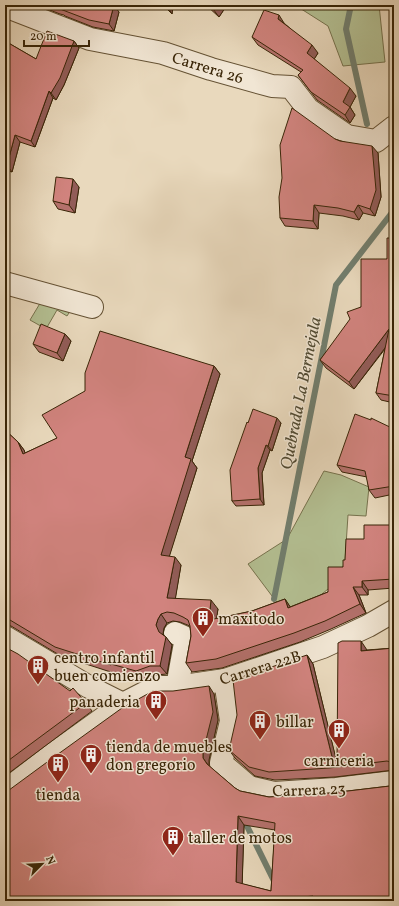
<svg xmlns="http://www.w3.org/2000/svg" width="399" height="906" font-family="Vollkorn,serif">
<rect width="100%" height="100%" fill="#e9d9bd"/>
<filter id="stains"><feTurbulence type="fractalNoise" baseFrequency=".005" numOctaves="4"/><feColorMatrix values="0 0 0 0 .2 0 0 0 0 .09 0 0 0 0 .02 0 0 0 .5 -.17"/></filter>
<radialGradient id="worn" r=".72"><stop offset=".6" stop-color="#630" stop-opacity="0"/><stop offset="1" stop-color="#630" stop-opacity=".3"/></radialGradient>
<g fill="#b4c093" stroke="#76724d">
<polygon points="295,5 379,5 385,62 343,66 328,26"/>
<polygon points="48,290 74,305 67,316 57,310 46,329 30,320"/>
<polygon points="324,471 341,475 369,487 366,516 348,515 344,576 290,620 248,564 287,539"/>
</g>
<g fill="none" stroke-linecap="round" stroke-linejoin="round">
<g stroke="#717e6e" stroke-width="6">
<polyline points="351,5 346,29 367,124"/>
<polyline points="274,599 336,285 394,210"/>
<polyline points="243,818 275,883"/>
</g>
<g stroke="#655234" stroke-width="24">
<g id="minor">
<polyline points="5,6 90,39 163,53 211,69 272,86 291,87 308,109 347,136 376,141 394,127"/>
<polyline points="5,283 92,307"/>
<polyline points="175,633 184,637 185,643 177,687"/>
<polyline points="5,637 89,687 123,704"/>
<polyline points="225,680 231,721 221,763 249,787 274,793 336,789 394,782"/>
<polyline points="5,791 52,755 123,704 156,687 177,687 225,680 323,647 368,626 394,611"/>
</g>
</g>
<use href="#minor" stroke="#f1e6d4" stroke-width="22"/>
</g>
<g fill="#b4716c" stroke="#392507" fill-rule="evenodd">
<polygon points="37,5 112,5 119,12 114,31 93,27 65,16 64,15 60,14"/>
<polygon points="163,5 173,5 172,14"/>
<polygon points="206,5 227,5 219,17"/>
<polygon points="284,23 318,53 314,59 356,96 350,107 355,115 350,123 317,100 298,75 301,72 258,45 252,37"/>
<polygon points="394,35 394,53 391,49"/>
<polygon points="5,41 36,59 74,41 79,48 64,85 56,100 53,98 35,147 20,142 12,172 5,170"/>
<polygon points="335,139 378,153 381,197 375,216 363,213 359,220 343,216 319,213 318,229 285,226 280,218"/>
<polygon points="79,187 75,213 58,209 53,201"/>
<polygon points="394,238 394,403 381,400 376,393 385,349 354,389 326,368 320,360 361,307 387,259"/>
<polygon points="65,334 71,341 63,361 39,352 33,344"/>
<polygon points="214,366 220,374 192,461 197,468 169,556 181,565 175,599 218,609 216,619 252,611 285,599 290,607 328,592 343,567 345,560 364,539 394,525 394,588 368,590 368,595 359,595 366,613 331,629 300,642 222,668 192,672 186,663 191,636 190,626 180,622 173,621 167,623 164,628 163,634 172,645 167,674 156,675 143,680 117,673 117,674 61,656 11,626 5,625 5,430 18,442 24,450 25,453"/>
<polygon points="248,423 281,423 272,451 270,450 262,473 264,505 236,506 232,501"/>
<polygon points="394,429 394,494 375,498 369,490 367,477 342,472 337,465"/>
<polygon points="5,647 86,703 92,711 5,776"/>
<polygon points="394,648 394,770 335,777 275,780 255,776 235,758 229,750 307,655 313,664 336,760 337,760 367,650"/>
<path d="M214 694 218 720 209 760V766L235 788 240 791 269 797 331 793 390 786 394 901H5ZM244 825 275 830 271 891 242 884Z"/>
</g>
<g fill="#925c58" stroke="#392507">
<polygon points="114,5 119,12 114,31 109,24"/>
<polygon points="167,5 173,5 172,14 167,6"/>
<polygon points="216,5 227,5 219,17 213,9"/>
<polygon points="279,15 284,23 278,19"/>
<polygon points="74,41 79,48 64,85 56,100 51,93"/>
<polygon points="312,45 318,53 313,61 307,53"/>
<polygon points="350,88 356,96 350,107 355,115 350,123 345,115 343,102"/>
<polygon points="49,91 53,98 35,147 31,141"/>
<polygon points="15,135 20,142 12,172 7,165"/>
<polygon points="372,146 378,153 381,197 375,216 370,209"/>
<polygon points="73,179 79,187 75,213 69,205"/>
<polygon points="314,205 319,213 318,229 313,221"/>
<polygon points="358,205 363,213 359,220 354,212"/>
<polygon points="389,329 394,336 354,389 349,382"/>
<polygon points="65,334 71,341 63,361 57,353"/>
<polygon points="214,366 220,374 192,461 197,468 167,564 161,555 185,457"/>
<polygon points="277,418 281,423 272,451 268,446"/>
<polygon points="18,442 24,450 29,463 23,454"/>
<polygon points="266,445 270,450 262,473 264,505 260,499 258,468"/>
<polygon points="175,557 181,565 174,607 167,598"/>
<polygon points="362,581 368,590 368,595 362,587"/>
<polygon points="353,587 359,595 366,613 360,604"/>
<polygon points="285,599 291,608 288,608"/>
<polygon points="211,600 218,609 215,629 209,620"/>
<polygon points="161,614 167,623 164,628 163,634 165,640 166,637 172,645 167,674 160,666 156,625 158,619"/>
<polygon points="361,641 367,650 361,651"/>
<polygon points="307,655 313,664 338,767 333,761"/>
<polygon points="209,686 214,694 218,720 209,760 209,766 213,772 203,758 203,752"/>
<polygon points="238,816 244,825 242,890 236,882"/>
</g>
<g fill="#d1837e" stroke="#392507" fill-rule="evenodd">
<polygon points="50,5 114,5 109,24 89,20 60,9 61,8 55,7"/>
<polygon points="209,5 216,5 213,9"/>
<polygon points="264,10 279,15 278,19 312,45 307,53 350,88 343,102 350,107 345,115 311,92 298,75 303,70 252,37"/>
<polygon points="47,31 74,41 60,78 51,93 49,91 31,141 15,135 7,165 5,164 5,41 36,59"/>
<polygon points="394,35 394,49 391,49"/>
<polygon points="292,108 335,139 340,141 372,146 376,190 370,209 358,205 354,212 338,208 314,205 313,221 280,218 279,197 282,178 280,145"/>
<polygon points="56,177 73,179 69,205 53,201"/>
<polygon points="387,238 394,238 394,396 376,393 389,329 349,382 320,360 350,319 347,312 361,307 361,259 387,259"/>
<polygon points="41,324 65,334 57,353 33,344"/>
<polygon points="100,331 214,366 185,457 191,459 161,555 175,557 167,598 211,600 209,620 252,611 285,599 288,608 328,592 328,567 343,567 343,560 345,560 346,539 364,539 364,525 394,525 394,579 362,581 362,587 353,587 360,604 325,621 294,633 216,659 186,663 191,636 190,626 188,620 183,617 174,613 167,612 161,614 158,619 156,625 159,632 166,637 160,666 150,666 136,671 111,664 111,665 55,647 5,617 5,430 18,442 23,454 57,438 42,415 85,391 85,373"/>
<polygon points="253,409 277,418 268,446 266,445 258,468 260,499 232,501 230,470 247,422 248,423"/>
<polygon points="355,414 371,420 371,418 394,429 394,486 369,490 365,471 337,465"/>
<polygon points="342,641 361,641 361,651 394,648 394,763 387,761 329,768 269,772 249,767 229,750 237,715 233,680 307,655 333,761 337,760 338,643"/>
<polygon points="5,647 18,654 70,691 73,688 86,703 5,763"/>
<path d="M209 686 213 712 203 752V758L207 764 235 788 240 791 269 797 331 793 390 786 394 784V901H312L313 896 273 900V901H5V793L54 757 122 708 153 691H173ZM238 816 275 823 271 891 236 882Z"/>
</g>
<defs>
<g id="building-pin" transform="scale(1.15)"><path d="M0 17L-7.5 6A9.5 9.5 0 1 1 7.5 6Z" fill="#8f2418" stroke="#f1e6d4"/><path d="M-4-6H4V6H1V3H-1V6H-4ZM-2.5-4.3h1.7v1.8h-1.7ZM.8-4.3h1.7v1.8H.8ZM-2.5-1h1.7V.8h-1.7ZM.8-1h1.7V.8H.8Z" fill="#fff"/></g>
</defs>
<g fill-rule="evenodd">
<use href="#building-pin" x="203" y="618"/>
<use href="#building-pin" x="38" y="666"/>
<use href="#building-pin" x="156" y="701"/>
<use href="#building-pin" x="260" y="721"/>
<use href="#building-pin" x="339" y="730"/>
<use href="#building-pin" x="91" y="755"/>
<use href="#building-pin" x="58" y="764"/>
<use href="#building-pin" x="173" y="837"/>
</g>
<g text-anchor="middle" stroke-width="3" stroke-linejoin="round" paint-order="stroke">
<g font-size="16" fill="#392507" stroke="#f1e6d4">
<text transform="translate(208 67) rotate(17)" y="6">Carrera 26</text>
<text transform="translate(260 667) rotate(-17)" y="6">Carrera 22B</text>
<text transform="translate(309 789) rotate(-2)" y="6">Carrera 23</text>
</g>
<g font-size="16" fill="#392507" stroke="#f1e6d4" text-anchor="start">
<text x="218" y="624">maxitodo</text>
<text x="54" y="663">centro infantil<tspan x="54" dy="18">buen comienzo</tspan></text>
<text x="140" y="707" text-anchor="end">panaderia</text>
<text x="276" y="727">billar</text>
<text x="106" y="752">tienda de muebles<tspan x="106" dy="18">don gregorio</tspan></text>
<text x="339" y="766" text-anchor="middle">carniceria</text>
<text x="58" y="800" text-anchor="middle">tienda</text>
<text x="188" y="843">taller de motos</text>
</g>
<g font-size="17" font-style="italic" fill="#504a32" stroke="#f1e6d4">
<text transform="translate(300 393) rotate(-79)" y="6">Quebrada La Bermejala</text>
</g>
</g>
<rect width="399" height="906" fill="none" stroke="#e9d9bd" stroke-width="20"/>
<rect x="6" y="6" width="387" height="894" fill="none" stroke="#392507" stroke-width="2"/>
<rect x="10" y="10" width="379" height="886" fill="none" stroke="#392507"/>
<g transform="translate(42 864) rotate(66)" stroke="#f1e6d4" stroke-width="3" paint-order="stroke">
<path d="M0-3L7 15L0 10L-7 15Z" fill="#392507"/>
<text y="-6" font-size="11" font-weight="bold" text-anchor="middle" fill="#392507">N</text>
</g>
<path d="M24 40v6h65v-6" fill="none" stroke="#392507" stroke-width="2"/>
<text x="30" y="40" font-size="12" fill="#392507" stroke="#f1e6d4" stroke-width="3" paint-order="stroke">20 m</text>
<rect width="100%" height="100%" filter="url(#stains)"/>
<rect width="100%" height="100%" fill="url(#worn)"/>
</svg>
